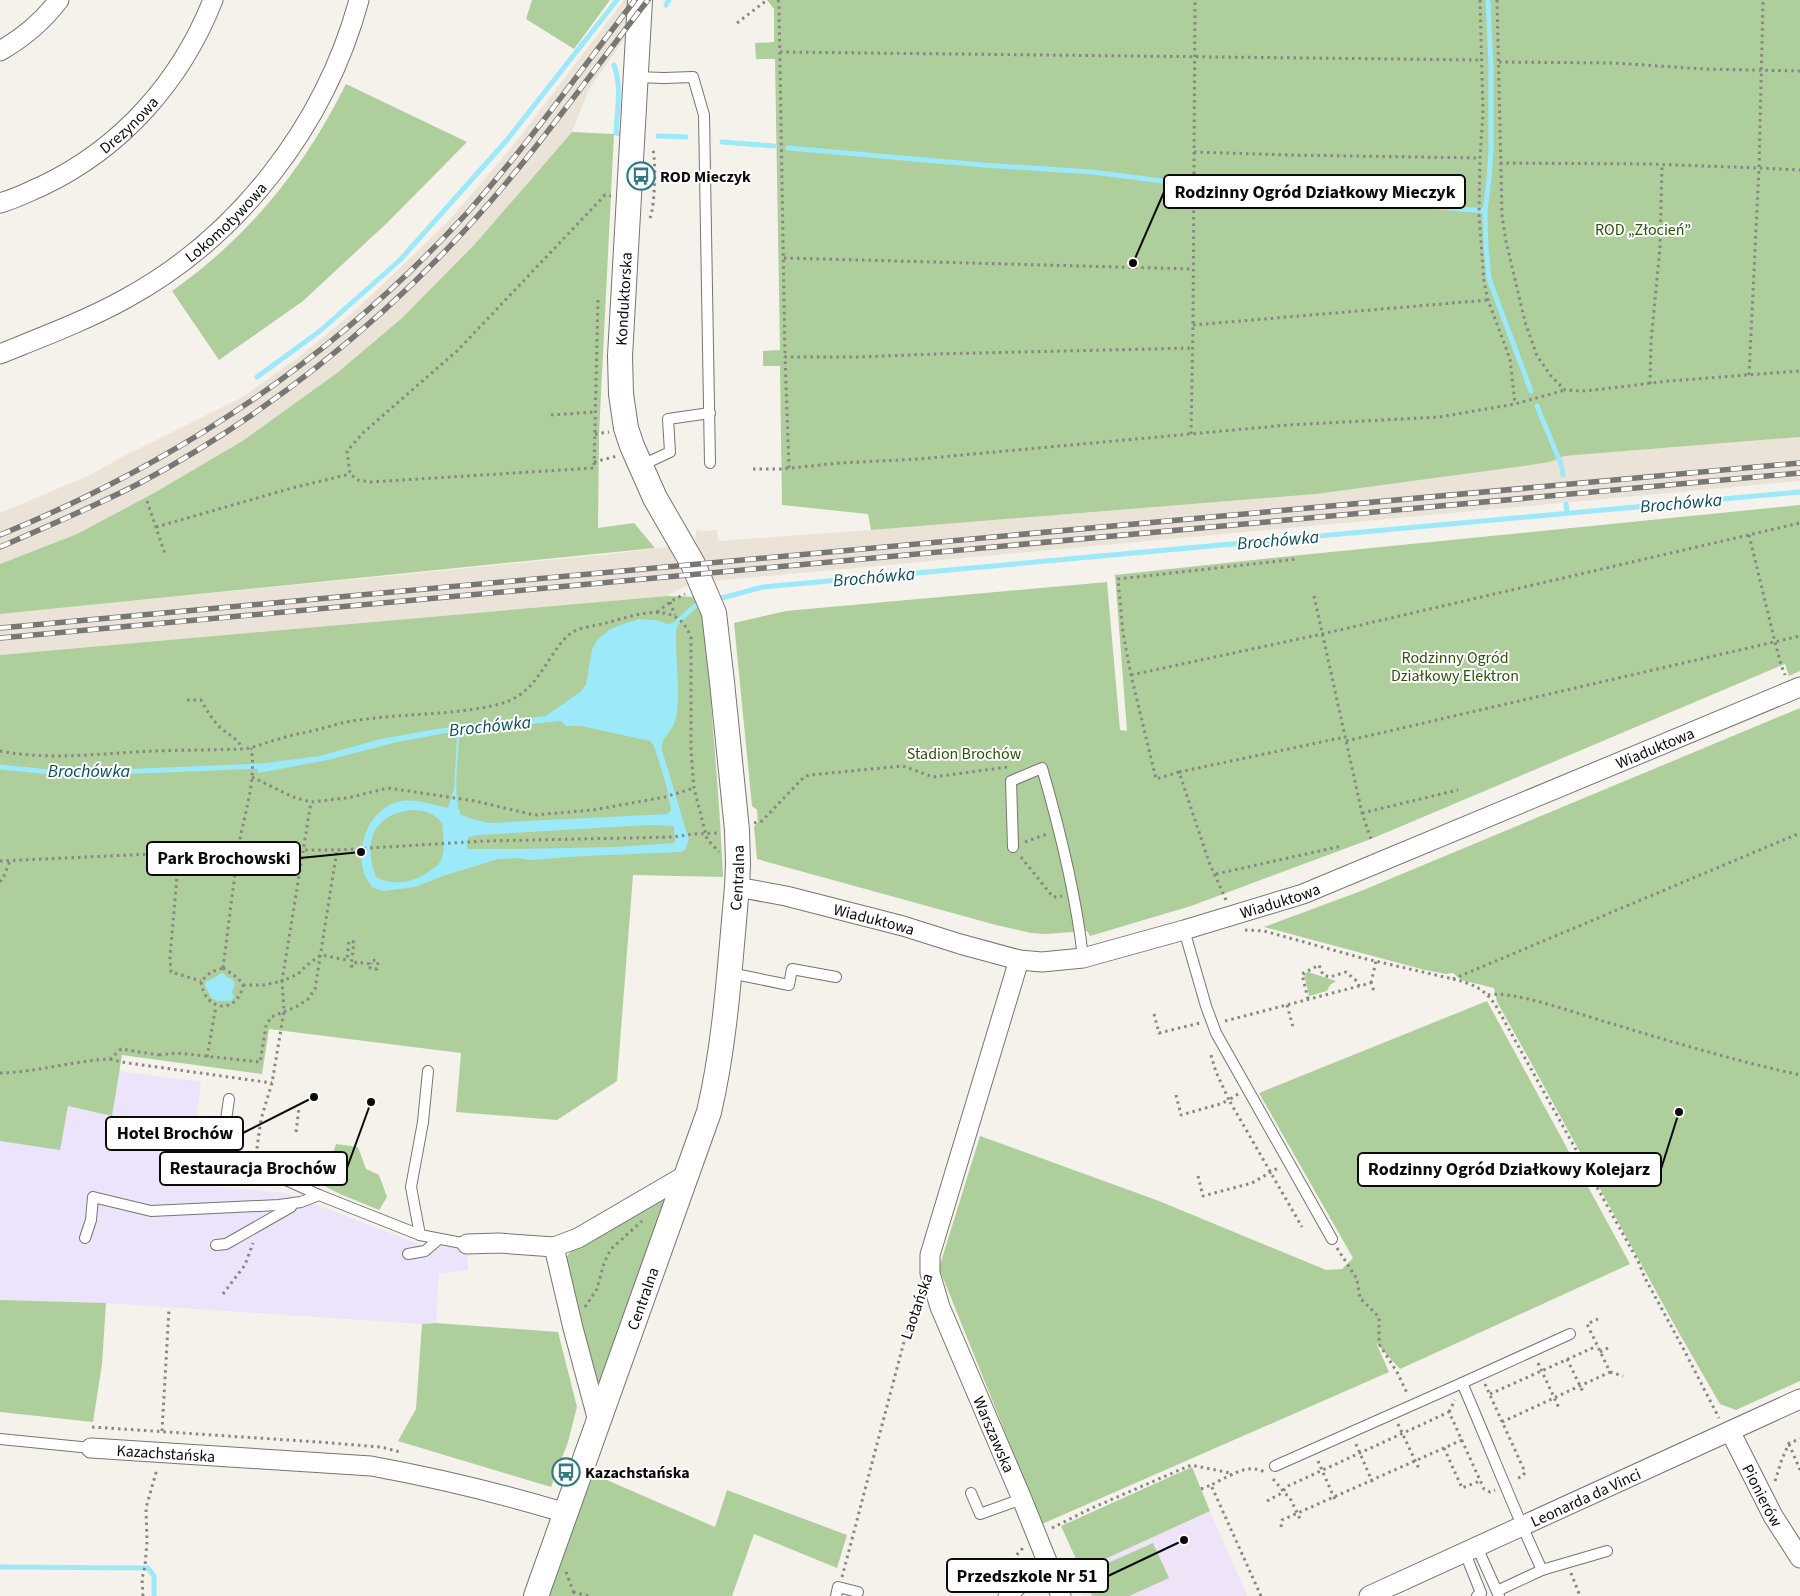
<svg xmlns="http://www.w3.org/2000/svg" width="1800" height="1596" font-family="'Source Sans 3',sans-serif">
<rect width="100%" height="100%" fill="#f5f2ec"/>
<g fill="#ebe3d8">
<polygon points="624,0 627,0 627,36 589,89 572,132 475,244 402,318 337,373 244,440 154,493 77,534 0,564 0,513 90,475 122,457 241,398 299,357 348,317 400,268 450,219 512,147"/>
<polygon points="1800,437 1800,481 877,566 711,581 699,559 695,537 697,529 702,531 717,530 718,541 871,530 1316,494 1524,466 1550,462 1564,456"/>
<polygon points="669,547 687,585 667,596 0,655 0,614 600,555"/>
</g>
<polygon fill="#ebe4fa" points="119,1071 201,1082 189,1184 287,1193 421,1245 467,1248 468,1270 439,1274 436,1323 422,1324 106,1303 0,1300 0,1141 59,1149 68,1106 112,1116"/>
<polygon fill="#efe3f8" points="1210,1511 1247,1596 1083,1596 1074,1573"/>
<g fill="#aece9c">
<polygon points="532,0 610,0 574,49 526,19"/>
<polygon points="767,0 1800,0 1800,437 1564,456 1550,462 1524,466 1316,494 871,530 868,514 782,505 780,366 763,366 763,351 780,350 775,59 756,59 755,43 774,42 774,9"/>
<path d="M346 84 467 142 388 222 303 301 219 360 172 291C250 236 304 168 346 84Z"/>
<polygon points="572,132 614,134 599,434 598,528 634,523 655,548 0,614 0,564 77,534 154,493 244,440 337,373 402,318 475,244"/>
<polygon points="1800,505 1800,671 1789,676 1785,664 1371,839 1191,906 1090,936 1087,931 1045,934 1031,933 996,925 757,859 754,827 758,822 757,810 752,806 734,623 786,611 1107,582 1120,730 1127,731 1115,575 1301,555"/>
<path d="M667 596 699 597C707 640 710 685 713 729 717 778 721 827 723 877L633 875 617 1081 557 1120 456 1112 461 1053 269 1029 262 1074 122 1055 112 1116 68 1106 60 1150 0 1141V655Z"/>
<polygon points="1800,708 1800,1381 1736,1410 1720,1404 1675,1326 1528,1057 1497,1002 1494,988 1461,980 1453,973 1446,974 1425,970 1264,927 1361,891"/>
<polygon points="1308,972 1336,981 1330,985 1327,991 1309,996 1304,974"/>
<polygon points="1487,1001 1630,1264 1400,1369 1376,1343 1389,1372 1042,1524 939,1268 980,1136 1159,1201 1326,1270 1342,1269 1353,1258 1259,1093"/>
<polygon points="336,1144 358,1147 366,1169 379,1175 387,1197 379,1210 340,1194 267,1157 267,1151 331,1159"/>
<polygon points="665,1198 668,1201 600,1383 595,1380 565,1259 571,1251 662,1199"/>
<polygon points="0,1300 106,1303 102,1364 93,1422 0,1412"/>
<polygon points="436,1323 558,1332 577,1407 568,1442 551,1487 398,1441 416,1409 422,1324"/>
<polygon points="1192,1467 1210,1511 1081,1570 1061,1526"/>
<polygon points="593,1474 715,1527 727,1490 847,1535 837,1568 754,1534 732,1596 549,1596"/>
<polygon points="1153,1543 1169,1578 1129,1596 1092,1596 1083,1574"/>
</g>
<g fill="#9ce9fa" fill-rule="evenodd">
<path d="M639 619 656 620 667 624 673 623 675 621 678 623C673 633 679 679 678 696 677 706 678 717 673 726 667 737 662 736 662 750L689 840 685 850 681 852 584 856 530 860 518 858 498 859 443 876 415 887 383 891 372 887C369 882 364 876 363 870 356 841 372 806 402 801 417 799 434 805 448 808L454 789 457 736 453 733H446L397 742 328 760 258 773V764L319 756 381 739 436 729 546 716 580 692 586 685 592 650 597 640 609 630 620 625ZM561 721 566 726H581L650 741 654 746 666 784 671 810 668 814 489 823C479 820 468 819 460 814 453 792 458 761 459 738L461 732 490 728ZM414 810C427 811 434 813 442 823 443 835 446 852 440 862 438 865 434 868 431 870 416 882 394 887 376 877 362 841 374 813 414 810ZM648 825 674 826 675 843 614 847 520 849H467L468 837 479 835Z"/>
<path d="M221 973H223L228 978 232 979 235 983 232 993 234 997 231 1001C222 1000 214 1004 209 994 207 989 205 988 205 982 211 979 216 977 221 973Z"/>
</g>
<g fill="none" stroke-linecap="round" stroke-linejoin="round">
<g stroke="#9ce9fa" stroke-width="5">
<polyline points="1488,0 1491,66 1491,151 1489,179 1485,211 1486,248 1489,279 1531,391"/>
<polyline points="666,5 669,0"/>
<path d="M614 65C622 86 617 111 616 133L622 134"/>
<polyline points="658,136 686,137"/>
<polyline points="722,142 774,146"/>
<polyline points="788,148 983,165 1092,172 1186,184"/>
<polyline points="1198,186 1485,211"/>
<polyline points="257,377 320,331 400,260 507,140 617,0"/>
<polyline points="1537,406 1561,464 1563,475"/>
<polyline points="1566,504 1567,512"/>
<polyline points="714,600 763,587 1800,492"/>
<polyline points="673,626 695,606 704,603"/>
<polyline points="0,767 70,774 263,766"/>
<polyline points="0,1567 148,1568 154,1576 154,1596"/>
</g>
<g stroke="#787470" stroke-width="12">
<g id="service">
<polyline points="635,77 664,78 693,77 704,115 710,463"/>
<polyline points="640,466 670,452 668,419 710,413"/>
<path d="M1013 847 1011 781 1042 768C1060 830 1076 893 1083 958"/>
<polyline points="1184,930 1206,1006 1216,1033 1332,1239"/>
<polyline points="730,973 789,985 792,969 836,977"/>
<polyline points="229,1099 220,1162 255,1166 319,1195"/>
<polyline points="420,1235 411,1187 423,1122 428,1071"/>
<polyline points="85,1238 91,1220 93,1197 151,1211 279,1205 301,1202 319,1195 420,1235 467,1244"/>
<polyline points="216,1245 226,1244 291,1207"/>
<polyline points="408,1254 425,1251 439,1239"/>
<polyline points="0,1439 91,1448"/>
<polyline points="1275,1466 1462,1383"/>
<polyline points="971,1493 980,1514 1022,1499"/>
<polyline points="1477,1547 1499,1596"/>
<polyline points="1465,1553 1481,1593 1477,1596"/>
<path d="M1542 1570C1513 1508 1489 1445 1462 1383L1570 1334"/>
<polyline points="1497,1591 1542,1570 1607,1551"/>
<polyline points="836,1596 838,1587 858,1592"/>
</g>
</g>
<g stroke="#787470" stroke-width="21">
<g id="minor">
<path d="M0 51C23 38 43 21 59 0"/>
<path id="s1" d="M0 203C15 199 28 192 42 186 122 148 181 81 213 0"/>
<path id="s2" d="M0 354C42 337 85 321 125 299 239 237 325 125 359 0"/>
<path id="s3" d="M737 887 786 896 903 926 960 944 1019 960 1042 962 1083 958 1184 930 1303 894 1800 687"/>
<path id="s4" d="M1019 960 930 1255V1273L940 1307 1022 1499 1061 1596"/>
<polyline points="467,1244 499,1243 554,1247"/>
<polyline points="598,1421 573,1328 554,1247 578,1238 686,1175"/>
<path id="s5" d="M1730 1431 1773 1516 1800 1558"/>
<path id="s6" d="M91 1448 371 1466C437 1478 503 1494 566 1513"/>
<polyline points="1008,1596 1021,1581 1049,1568"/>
<path id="s7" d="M1369 1596 1800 1399"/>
</g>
</g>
<g stroke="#787470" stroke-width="26">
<g id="tertiary">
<path id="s8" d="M536 1596 709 1112C726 1039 730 962 737 887L738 864 737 830 722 682 714 613 693 564 655 498 632 446 626 428 621 394 620 356 640 0"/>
</g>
</g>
<g stroke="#898783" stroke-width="3" stroke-dasharray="2.5 4" stroke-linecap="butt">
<polyline points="778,0 779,4 785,357"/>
<polyline points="1480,0 1483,113 1480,158 1479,215 1484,282 1488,300 1510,359 1515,404"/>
<polyline points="1497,0 1502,215 1506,241 1525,322 1537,356 1551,376 1565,390 1586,391 1669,381 1800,371"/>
<polyline points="737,23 767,0"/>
<polyline points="780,52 1482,60"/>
<polyline points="1499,62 1615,63 1703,69 1800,71"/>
<polyline points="1194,152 1289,155 1480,158"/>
<polyline points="1500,163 1650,164 1759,168 1763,0"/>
<path d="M650 218C655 206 656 162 653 150"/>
<polyline points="784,258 1193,269"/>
<polyline points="598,300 594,468 370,482 358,480 350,474 347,451 364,432 458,350 605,195 611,196"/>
<polyline points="1193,325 1488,300"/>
<polyline points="1749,375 1759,168 1800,170"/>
<polyline points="1650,384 1651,341 1660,248 1662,164"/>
<polyline points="551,415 595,412"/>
<polyline points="595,434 609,432"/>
<polyline points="1191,434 1193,325 1195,0"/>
<polyline points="594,462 617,456"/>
<polyline points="789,468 785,357 859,357 934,354 1193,348"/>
<polyline points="753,469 781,469 840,463 919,459 1288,425 1439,417 1515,404 1565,390"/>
<polyline points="147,501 165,554"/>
<polyline points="156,527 292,488 350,474"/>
<polyline points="1749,535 1775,642 1781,665 1785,675"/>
<polyline points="1314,596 1362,813 1371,839"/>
<polyline points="670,602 675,615"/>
<polyline points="657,612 673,600 685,594"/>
<polyline points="1131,675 1322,634 1800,523"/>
<path d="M187 700H201C207 711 213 721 222 729 230 736 239 739 242 749"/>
<polyline points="1346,741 1800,636"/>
<path d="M0 751C51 761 103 753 154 751 183 750 213 750 242 749 255 748 266 742 279 739 291 735 303 733 316 730 328 727 340 723 352 721 400 713 449 716 496 705 527 698 537 678 553 654 558 647 563 639 570 634 579 627 595 626 606 623 636 615 678 598 691 638V751L694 788 707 839 719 852"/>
<polyline points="1179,772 1345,737"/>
<polyline points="252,777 293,797 311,802 347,798 388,788 475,801 534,815 593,810 621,805 665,797 694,788"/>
<polyline points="1362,813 1458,790"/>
<polyline points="754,823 762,821 804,777 809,775 903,766 933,777 1008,767"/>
<polyline points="1025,842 1047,834"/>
<polyline points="179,853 170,957 171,972 201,981"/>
<polyline points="1021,857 1053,897 1062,896"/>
<polyline points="0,861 238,850 337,850 485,841 674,837 692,834 718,833"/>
<polyline points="1216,874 1342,846"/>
<polyline points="0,882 4,876 10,861"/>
<polyline points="1226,900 1209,862 1179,772 1156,779 1131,675 1123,633 1118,579 1297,559"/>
<polyline points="1245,930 1264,931 1362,958 1453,979"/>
<path d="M223 968C228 929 233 889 238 850 243 817 257 782 251 748"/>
<path d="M223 968 238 978 243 985C237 1016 204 1011 201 981L211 972Z"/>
<path d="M1453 979C1473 984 1484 988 1496 1006L1638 1261 1645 1278 1683 1348 1719 1418"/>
<polyline points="1453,979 1800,833"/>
<polyline points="1371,983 1376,961"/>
<polyline points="243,985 264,985 282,981 311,802"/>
<path d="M1488 995C1511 989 1587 1017 1613 1024 1675 1043 1737 1061 1800 1075"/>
<polyline points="1308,999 1302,974 1319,965 1323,975 1330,977 1346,972 1358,982 1359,986"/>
<polyline points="1287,1005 1293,1027"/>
<polyline points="1154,1014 1159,1033 1200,1023"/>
<polyline points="1225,1021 1371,983 1375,994"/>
<polyline points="159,1055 177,1053 260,1062 266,1026 271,1017 296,1007 308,999 315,989 337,850"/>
<polyline points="207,1057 216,1006"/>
<polyline points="110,1059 121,1062 272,1083"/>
<path d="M0 1073C37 1072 73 1061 110 1059L121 1049 159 1055"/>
<polyline points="1238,1094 1229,1100 1302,1227"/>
<polyline points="1176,1095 1181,1115 1220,1104 1229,1100 1216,1072 1210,1052"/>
<polyline points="296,1132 299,1108"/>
<polyline points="256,1155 261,1119 272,1083 284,1011 282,981 298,974 307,965 321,955 347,960 349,941 354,942 351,966 355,966 356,962 371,964 370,968 377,969 378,961 372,960 371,964"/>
<polyline points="1198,1176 1203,1196 1252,1183 1278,1168"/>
<polyline points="1337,1248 1357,1279 1360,1298 1379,1317 1379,1344 1397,1372 1407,1393"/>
<polyline points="223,1294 245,1265 253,1243"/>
<polyline points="585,1307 597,1289 604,1263 611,1249 642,1221"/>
<polyline points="1600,1352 1610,1347"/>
<polyline points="1567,1359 1584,1394"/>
<polyline points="1538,1363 1559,1408"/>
<polyline points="1610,1372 1623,1376"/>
<polyline points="1485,1384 1525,1472 1523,1476 1516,1479"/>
<polyline points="1490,1394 1597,1346"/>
<polyline points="1449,1412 1455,1400"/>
<polyline points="1502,1422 1610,1372 1587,1324 1598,1319"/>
<polyline points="1398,1424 1420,1471"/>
<polyline points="92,1427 318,1442 381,1447 400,1452"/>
<polyline points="162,1431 169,1309"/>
<polyline points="1356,1444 1374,1486"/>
<polyline points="1789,1444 1800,1470"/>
<polyline points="1444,1448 1462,1488 1480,1481"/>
<polyline points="1318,1461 1336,1502"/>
<polyline points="1273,1479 1291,1500 1300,1519"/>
<polyline points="1775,1481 1782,1459 1789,1443 1800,1439"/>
<polyline points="1201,1489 1211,1485"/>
<polyline points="1267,1501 1280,1494 1288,1486 1449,1412 1484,1489 1490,1492 1495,1490"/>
<polyline points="1281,1527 1282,1520 1462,1440"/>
<polyline points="1052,1528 1092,1508 1191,1465 1230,1473 1232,1476"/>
<polyline points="1012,1567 1018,1553 1024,1547"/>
<polyline points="566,1572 575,1596"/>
<polyline points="1571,1573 1580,1596"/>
<polyline points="842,1577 911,1315 919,1297"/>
<polyline points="573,1592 589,1596"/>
<polyline points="143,1596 142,1579 145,1566 147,1542 146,1508 157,1469"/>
<path d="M1261 1596 1211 1485C1226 1478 1248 1462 1264 1472"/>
</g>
<use href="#service" stroke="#fff" stroke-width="10"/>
<use href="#minor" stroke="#fff" stroke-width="19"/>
<use href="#tertiary" stroke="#fff" stroke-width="24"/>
<g stroke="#797774" stroke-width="5.5">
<g id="rail">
<path d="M0 535C181 461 335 357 467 213 527 146 580 71 635 0"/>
<path d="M0 547C46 527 93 507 138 484 263 418 382 323 476 218 538 149 591 73 648 0"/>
<polyline points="0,628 1800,463"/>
<polyline points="0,638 1800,473"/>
</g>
</g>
<use href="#rail" stroke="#fff" stroke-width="4" stroke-dasharray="11" stroke-linecap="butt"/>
</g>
<defs>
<g id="bus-ring" transform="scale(1.4375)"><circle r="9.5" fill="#fff" stroke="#327983" stroke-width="1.5"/><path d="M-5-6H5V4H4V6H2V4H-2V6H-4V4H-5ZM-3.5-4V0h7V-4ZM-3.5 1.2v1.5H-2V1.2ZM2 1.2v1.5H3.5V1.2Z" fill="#327983"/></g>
</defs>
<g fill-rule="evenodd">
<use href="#bus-ring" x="641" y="176"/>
<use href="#bus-ring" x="566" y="1472"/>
</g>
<g text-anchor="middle" stroke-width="4" stroke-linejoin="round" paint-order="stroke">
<g font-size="16" fill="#0c0b0a" stroke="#fff">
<text dy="6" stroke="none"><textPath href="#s1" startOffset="152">Drezynowa</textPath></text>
<text dy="6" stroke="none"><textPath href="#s2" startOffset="264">Lokomotywowa</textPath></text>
<text dy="6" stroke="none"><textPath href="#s8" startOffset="1351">Konduktorska</textPath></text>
<text dy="6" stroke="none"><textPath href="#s3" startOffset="966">Wiaduktowa</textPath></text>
<text dy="6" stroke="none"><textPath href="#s8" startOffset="750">Centralna</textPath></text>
<text dy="6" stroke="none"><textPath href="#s3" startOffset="561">Wiaduktowa</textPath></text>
<text dy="6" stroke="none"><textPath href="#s3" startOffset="141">Wiaduktowa</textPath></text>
<text dy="6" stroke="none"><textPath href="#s8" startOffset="316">Centralna</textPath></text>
<text transform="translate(916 1306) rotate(-71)" y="6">Laotańska</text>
<text dy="6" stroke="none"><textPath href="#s4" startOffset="500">Warszawska</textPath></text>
<text dy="6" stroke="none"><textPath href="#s6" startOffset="75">Kazachstańska</textPath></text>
<text dy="6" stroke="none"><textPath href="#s5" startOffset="72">Pionierów</textPath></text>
<text dy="6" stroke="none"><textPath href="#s7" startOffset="238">Leonarda da Vinci</textPath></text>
</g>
<g font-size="16" font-weight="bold" fill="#0c0b0a" stroke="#fff" text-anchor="start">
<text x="660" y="182">ROD Mieczyk</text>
<text x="585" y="1478">Kazachstańska</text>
</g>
<g font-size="16" fill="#2b5208" stroke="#fff">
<text x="1643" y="235">ROD „Złocień”</text>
<text x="1455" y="663">Rodzinny Ogród<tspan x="1455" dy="18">Działkowy Elektron</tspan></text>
<text x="964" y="759">Stadion Brochów</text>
</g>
<g font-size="18" font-style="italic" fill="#094e5a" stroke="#fff">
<text transform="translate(1681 503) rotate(-5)" y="6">Brochówka</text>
<text transform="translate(1278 540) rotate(-5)" y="6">Brochówka</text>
<text transform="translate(874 577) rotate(-5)" y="6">Brochówka</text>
<text transform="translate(490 726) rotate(-6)" y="6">Brochówka</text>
<text x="89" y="777">Brochówka</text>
</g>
</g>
<path fill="none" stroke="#0c0b0a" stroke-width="2" d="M1133 263L1164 192M361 852L300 858M314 1097L243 1133M371 1102L347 1168M1679 1112L1661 1169M1184 1540L1108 1576"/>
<g fill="#0c0b0a" stroke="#fff" stroke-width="2">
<circle cx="1133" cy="263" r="5"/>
<circle cx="361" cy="852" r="5"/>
<circle cx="314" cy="1097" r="5"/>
<circle cx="371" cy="1102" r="5"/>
<circle cx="1679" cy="1112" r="5"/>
<circle cx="1184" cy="1540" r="5"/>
</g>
<g fill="#fff" stroke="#0c0b0a" stroke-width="2">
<rect x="1164" y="175" width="301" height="33" rx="5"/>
<rect x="147" y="842" width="153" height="33" rx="5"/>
<rect x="106" y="1117" width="137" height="33" rx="5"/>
<rect x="160" y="1152" width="187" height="33" rx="5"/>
<rect x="1358" y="1153" width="303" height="33" rx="5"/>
<rect x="947" y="1559" width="161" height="33" rx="5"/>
</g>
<g font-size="18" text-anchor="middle" font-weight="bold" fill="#0c0b0a">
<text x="1315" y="198">Rodzinny Ogród Działkowy Mieczyk</text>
<text x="224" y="864">Park Brochowski</text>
<text x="175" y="1139">Hotel Brochów</text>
<text x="253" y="1174">Restauracja Brochów</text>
<text x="1509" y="1175">Rodzinny Ogród Działkowy Kolejarz</text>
<text x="1027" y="1582">Przedszkole Nr 51</text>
</g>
</svg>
